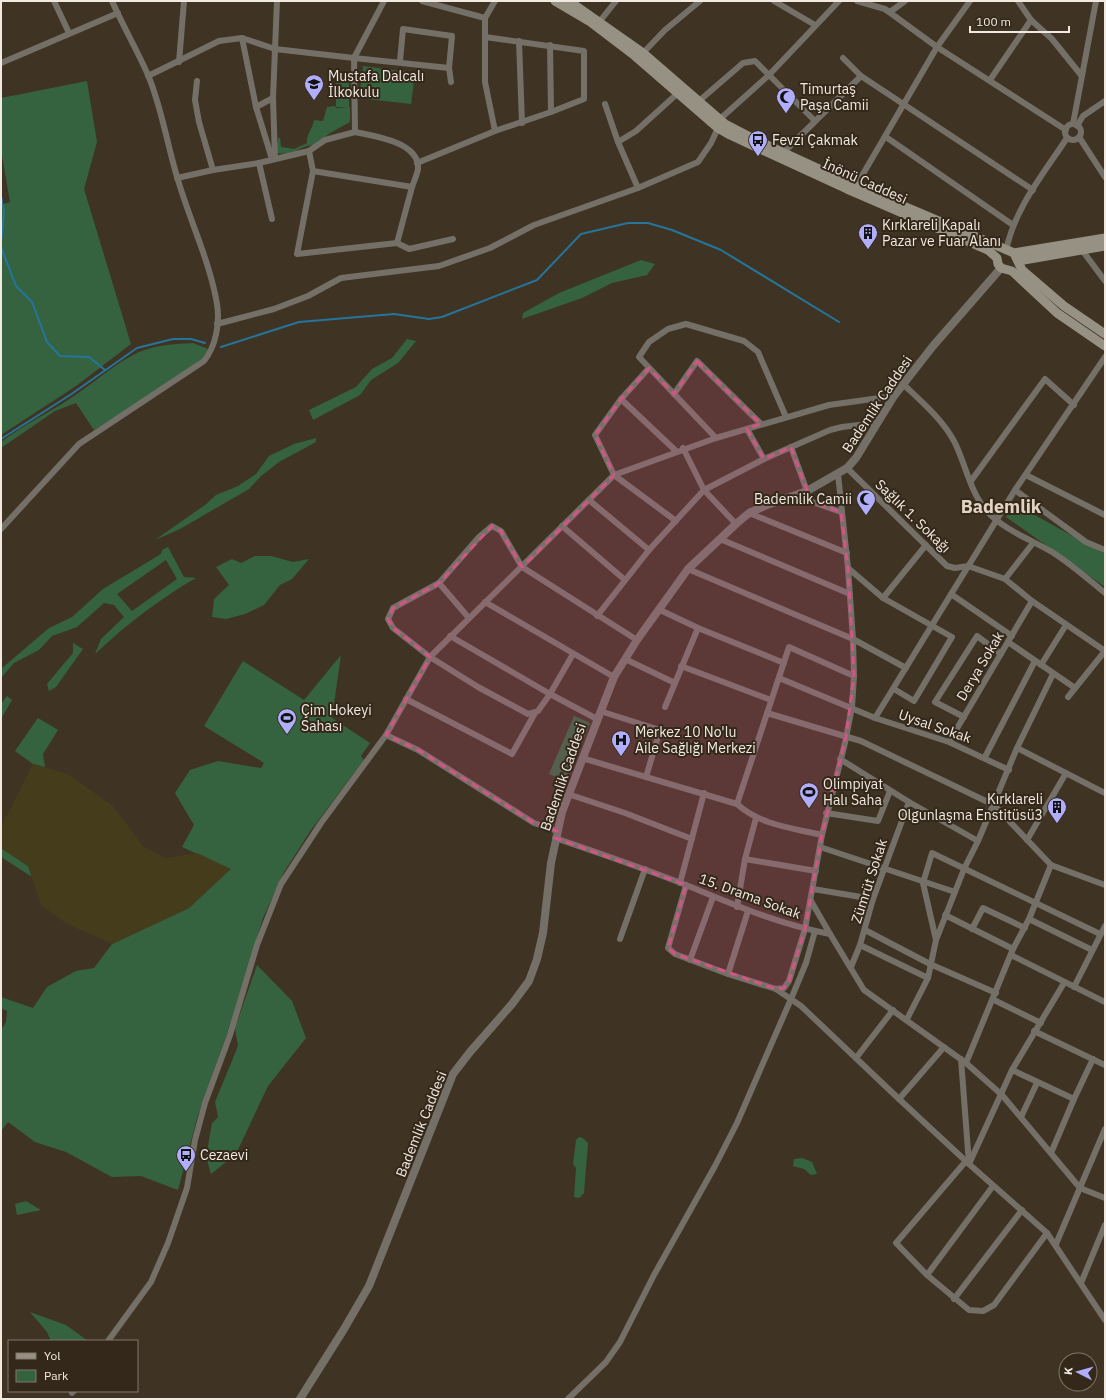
<svg xmlns="http://www.w3.org/2000/svg" width="1106" height="1400" font-family="'IBM Plex Sans',sans-serif">
<rect width="100%" height="100%" fill="#3f3324"/>
<g fill="#356340" fill-rule="evenodd">
<polygon points="363,66 415,73 411,104 359,98"/>
<polygon points="87,81 97,142 84,189 131,344 76,386 1,435 1,205 10,202 1,150 1,98"/>
<rect x="336" y="83" width="13" height="24"/>
<path d="M335 106 336 108 350 107V122L330 133 314 145C302 144 294 157 276 153L278 139 280 137 281 147 294 149 307 143C306 135 313 128 314 120L323 121 327 107Z"/>
<polygon points="641,260 655,264 647,275 612,283 582,298 522,319 523,313 559,293"/>
<polygon points="407,339 416,341 398,363 371,380 360,395 313,420 309,410 356,387 372,369 392,358"/>
<path d="M193 343 208 349 203 358 137 404 94 430 76 403 55 411 1 448V442C22 426 46 414 68 400 92 385 113 364 139 352 156 345 175 344 193 343Z"/>
<polygon points="316,438 316,442 279,462 261,476 249,489 180,529 155,540 205,505 216,495 238,486 256,474 269,456 294,444"/>
<polygon points="1015,504 1105,554 1105,587 1006,517"/>
<path d="M168 547 184 577 196 578C159 599 126 625 95 654L101 639 124 617 114 605 104 603 77 627 52 636 39 650 14 663 1 678V669L49 628 72 617 103 589 161 554 162 550ZM166 560 177 579 132 611 117 594Z"/>
<polygon points="255,556 271,556 293,562 309,559 292,579 280,585 264,605 245,614 226,619 212,617 214,599 229,585 216,567 232,559 241,563"/>
<polygon points="73,643 83,649 56,687 49,691 47,684 73,653"/>
<polygon points="341,655 332,718 370,743 361,756 364,760 311,830 284,872 263,918 232,1020 198,1115 178,1190 141,1176 112,1177 66,1152 35,1142 8,1122 1,1131 1,1030 6,1022 7,1011 1,1008 1,997 33,1008 47,987 76,971 94,968 112,944 189,908 230,869 182,847 194,825 175,793 190,770 218,761 261,768 264,763 204,726 243,661 304,700"/>
<polygon points="7,696 12,700 1,719 1,704"/>
<polygon points="574,716 590,723 565,781 549,774"/>
<polygon points="38,718 58,730 43,754 45,767 33,764 15,751"/>
<polygon points="1,848 28,866 32,877 1,857"/>
<polygon points="257,965 292,1001 306,1038 268,1086 236,1154 211,1174 206,1157 212,1123 218,1117 215,1102 238,1046 235,1028"/>
<polygon points="579,1137 583,1138 588,1143 584,1193 579,1198 574,1197 576,1168 573,1164 576,1140"/>
<polygon points="802,1158 812,1162 817,1174 811,1175 804,1169 793,1166 794,1159"/>
<polygon points="26,1201 41,1210 17,1215 15,1204"/>
<polygon points="30,1312 66,1325 88,1341 51,1341 47,1332"/>
</g>
<polygon fill="#453c1c" points="33,764 68,774 113,806 143,846 165,858 197,853 231,869 189,908 112,944 67,924 41,905 28,866 1,848 1,827"/>
<g fill="none" stroke-linecap="round" stroke-linejoin="round">
<g stroke="#25759b" stroke-width="2">
<polyline points="1,196 4,212 1,244"/>
<polyline points="1,247 16,286 32,302 47,342 60,356 89,357 105,370"/>
<polyline points="221,347 299,322 394,314 429,319 442,317 537,280 581,234 628,223 648,223 672,230 721,250 839,322"/>
<polyline points="1,439 70,395 137,348 173,339 191,339 205,343"/>
</g>
<g stroke="#747068" stroke-width="6">
<polyline points="54,1 69,33"/>
<polyline points="422,1 485,18"/>
<polyline points="774,1 815,25"/>
<polyline points="857,1 885,9 937,47 1066,130"/>
<polyline points="1018,1 1031,20 1052,39 1081,75"/>
<polyline points="886,10 890,12 905,1"/>
<polyline points="600,21 616,1"/>
<polyline points="485,37 584,51 584,99 551,112"/>
<polyline points="242,38 256,107 272,159"/>
<polyline points="519,41 522,123"/>
<polyline points="643,53 665,30 700,1"/>
<polyline points="843,58 861,76 1033,190"/>
<polyline points="400,61 403,29 452,36 449,68 451,82"/>
<polyline points="179,62 184,1"/>
<polyline points="1,63 118,13"/>
<polyline points="148,76 219,41 242,38 275,49 354,58 384,1"/>
<polyline points="990,80 1031,20"/>
<polyline points="197,81 195,100 199,122 213,170"/>
<polyline points="699,101 743,63 755,61 769,75 720,119"/>
<polyline points="605,104 618,142 638,188"/>
<polyline points="256,107 273,98"/>
<polyline points="815,121 769,75 839,1"/>
<polyline points="1073,124 1096,1"/>
<circle cx="1073" cy="132" r="8"/>
<polyline points="1077,126 1083,116 1105,101"/>
<polyline points="495,131 485,82 485,18 495,1"/>
<polyline points="886,137 1013,225"/>
<polyline points="1079,137 1105,177"/>
<polyline points="618,142 636,131 678,93"/>
<polyline points="309,151 313,171 297,254 397,243 412,187"/>
<polyline points="784,152 861,76"/>
<polyline points="275,158 273,98 277,1"/>
<polyline points="259,163 272,219"/>
<polyline points="417,163 495,131 551,112 550,45"/>
<path d="M313 171 412 187C414 181 417 175 418 169 420 142 374 136 355 132"/>
<polyline points="177,178 213,170 259,163 309,151 325,140 355,132 354,58 449,68"/>
<polyline points="856,186 937,47 970,1"/>
<polyline points="397,243 409,249 453,239"/>
<polyline points="1082,250 1105,281"/>
<path d="M1006 251C1014 209 1044 173 1067 138"/>
<polyline points="217,324 274,309 308,296 341,278 439,266 490,248 534,225 638,188 698,162 711,143 718,128"/>
<polyline points="649,368 621,399 595,435 614,475 676,521"/>
<path d="M904 385C922 402 942 419 954 441 965 462 970 492 986 510 1003 530 1030 539 1052 552 1071 564 1088 579 1105 593"/>
<polyline points="674,394 697,361 761,424"/>
<polyline points="621,399 676,451"/>
<polyline points="747,429 764,459"/>
<polyline points="716,438 639,357 649,342 668,329 686,324 744,341 758,352 786,417"/>
<polyline points="791,447 807,491"/>
<polyline points="683,448 704,490 736,524"/>
<polyline points="847,468 947,566 955,568 968,566"/>
<polyline points="1026,475 1105,515"/>
<polyline points="971,481 1045,379 1074,405"/>
<polyline points="1015,490 1086,542 1105,550"/>
<polyline points="793,495 841,512"/>
<polyline points="589,500 649,550"/>
<polyline points="749,513 847,553"/>
<polyline points="562,526 625,580"/>
<path d="M1 529 79 444 204 361C216 346 220 323 217 304 210 262 190 221 178 180 167 145 162 108 148 75 137 50 123 26 112 1"/>
<polyline points="720,539 850,594"/>
<polyline points="968,566 1005,579 1032,601 1105,651"/>
<polyline points="848,568 883,598 952,637 914,701 894,689"/>
<polyline points="688,569 853,639 906,668"/>
<polyline points="1005,579 1033,543"/>
<polyline points="439,583 468,617"/>
<polyline points="951,594 1012,636"/>
<polyline points="883,598 926,545"/>
<polyline points="485,602 614,677"/>
<polyline points="658,609 698,628 784,663"/>
<polyline points="597,616 649,550 704,490 764,459 830,430 842,427 876,423"/>
<polyline points="450,636 550,694 597,719"/>
<polyline points="1008,642 1075,688"/>
<polyline points="573,654 550,694 538,711 528,714 478,687 430,657 393,628 388,619 393,608 439,583 479,537 492,526 501,531 522,567 637,640"/>
<polyline points="625,659 675,683"/>
<polyline points="1041,665 1066,625"/>
<polyline points="681,666 771,700"/>
<polyline points="779,678 875,718 949,742 1009,770"/>
<polyline points="1068,697 1105,651"/>
<polyline points="406,699 512,754 535,713"/>
<polyline points="665,707 698,628"/>
<polyline points="600,711 660,730 646,777"/>
<polyline points="767,713 861,741 994,805 1051,865 1105,885"/>
<polyline points="964,717 935,702 977,636 1001,654"/>
<polyline points="875,718 1015,490 1105,357"/>
<polyline points="386,735 418,750 534,823 557,831"/>
<polyline points="949,742 1032,601"/>
<polyline points="1017,748 1105,793"/>
<polyline points="985,757 1035,661"/>
<path d="M582 758 737 804C760 825 792 828 822 835"/>
<polyline points="840,759 909,802 978,841"/>
<polyline points="568,794 625,813 692,839"/>
<polyline points="737,804 789,647 854,676"/>
<polyline points="826,813 878,821 890,791"/>
<path d="M555 838C599 853 643 868 686 885 735 905 778 924 830 934L864 990 966 1063 1002 1095 1080 1188 1105 1198"/>
<polyline points="1027,840 1066,773"/>
<polyline points="820,847 955,892"/>
<polyline points="745,859 816,871"/>
<polyline points="680,883 704,793"/>
<polyline points="686,885 668,948 675,954 728,974 748,911"/>
<polyline points="813,889 873,899"/>
<polyline points="811,901 830,934"/>
<polyline points="737,907 745,859 756,818"/>
<polyline points="945,915 1013,949"/>
<polyline points="1029,919 1092,950"/>
<polyline points="972,929 983,908 1025,928"/>
<polyline points="865,930 930,964 996,993"/>
<polyline points="620,939 645,869"/>
<polyline points="936,940 923,883 932,853 1100,934"/>
<polyline points="860,945 928,978"/>
<polyline points="1011,955 1105,1002"/>
<polyline points="690,960 713,897"/>
<polyline points="851,967 860,945 873,899 909,802"/>
<polyline points="728,974 776,989 784,988 789,981 805,929 822,835 845,743 852,707 854,676 853,639 848,568 838,474"/>
<polyline points="1074,987 1105,926"/>
<polyline points="776,989 801,1006 899,1099"/>
<polyline points="994,1000 1041,1023"/>
<polyline points="907,1019 928,978 936,940 964,869 978,841 1017,748 1053,674"/>
<polyline points="1034,1031 1105,1065"/>
<polyline points="944,1047 899,1099 969,1164 1012,1070 1064,983"/>
<polyline points="856,1058 893,1010"/>
<polyline points="961,1059 969,1164 1047,1233 1105,1320"/>
<polyline points="966,1063 1013,949 1029,919 1051,865"/>
<polyline points="1012,1070 1074,1099 1093,1059"/>
<polyline points="1021,1117 1037,1083"/>
<polyline points="1051,1153 1074,1099"/>
<polyline points="993,1186 927,1275 969,1310 983,1311 994,1305 1047,1233"/>
<polyline points="1056,1244 1105,1129"/>
<polyline points="927,1275 896,1243 966,1161"/>
<polyline points="1081,1283 1105,1225"/>
<polyline points="954,1299 1022,1210"/>
<polyline points="108,1341 151,1282 168,1243 187,1188 195,1140 205,1103 230,1035 257,945 281,884 321,823 386,735 430,657 614,475 716,438 829,405 894,396"/>
<polyline points="72,1393 74,1391"/>
<polyline points="568,1399 606,1362 620,1342 654,1275 715,1166 737,1123 791,999 806,963 815,931"/>
</g>
<polyline stroke="#747068" stroke-width="8" points="300,1399 344,1329 369,1286 453,1074 470,1052 512,1004 529,981 537,959 543,933 551,863 562,812 614,677 637,640 688,569 736,524 749,513 767,505 807,491 847,468 856,458 894,396 933,346 1001,268"/>
<g stroke="#979184" stroke-width="9">
<polyline points="555,1 589,21 635,56 718,128 730,135 847,189 988,250 997,258 998,264 1001,268 1012,271 1057,313 1105,346"/>
<polyline points="569,1 643,53 725,124 752,138 856,186 1014,253 1022,270 1064,306 1105,334"/>
<polyline points="1014,253 1105,238"/>
<polyline points="1018,261 1105,246"/>
</g>
</g>
<path fill="#d05783" fill-opacity="0.2" stroke="#d05783" stroke-width="3" stroke-dasharray="8 5" stroke-linejoin="round" d="M697 361 761 424 747 429 764 459 791 447 811 501 841 512 848 568 854 676 846 737 822 835 805 929 789 981 784 988 776 989 675 954 668 948 686 885 555 838 557 831 534 823 418 750 386 735 430 657 393 628 388 619 393 608 439 583 492 526 501 531 522 567 614 475 595 435 621 399 649 368 674 394Z"/>
<defs>
<g id="school-pin" transform="scale(1)"><path d="M0 17L-7.5 6A9.5 9.5 0 1 1 7.5 6Z" fill="#b0aefa" stroke="#34281a"/><path d="M0-5L7-2L0 1L-7-2ZM-4 1L0 2.5L4 1V4Q0 6-4 4Z" fill="#111"/></g>
<g id="mosque-pin" transform="scale(1)"><path d="M0 17L-7.5 6A9.5 9.5 0 1 1 7.5 6Z" fill="#b0aefa" stroke="#34281a"/><path d="M3.5-4.9A6 6 0 1 0 3.5 4.9A5 5 0 1 1 3.5-4.9Z" fill="#111"/></g>
<g id="bus-pin" transform="scale(1)"><path d="M0 17L-7.5 6A9.5 9.5 0 1 1 7.5 6Z" fill="#b0aefa" stroke="#34281a"/><path d="M-5-6H5V4H4V6H2V4H-2V6H-4V4H-5ZM-3.5-4V0h7V-4ZM-3.5 1.2v1.5H-2V1.2ZM2 1.2v1.5H3.5V1.2Z" fill="#111"/></g>
<g id="building-pin" transform="scale(1)"><path d="M0 17L-7.5 6A9.5 9.5 0 1 1 7.5 6Z" fill="#b0aefa" stroke="#34281a"/><path d="M-4-6H4V6H1V3H-1V6H-4ZM-2.5-4.3h1.7v1.8h-1.7ZM.8-4.3h1.7v1.8H.8ZM-2.5-1h1.7V.8h-1.7ZM.8-1h1.7V.8H.8Z" fill="#111"/></g>
<g id="stadium-pin" transform="scale(1)"><path d="M0 17L-7.5 6A9.5 9.5 0 1 1 7.5 6Z" fill="#b0aefa" stroke="#34281a"/><path d="M0-5a6.5 5 0 1 0 0 10a6.5 5 0 1 0 0-10ZM-3.5-1.8h7v3.6h-7Z" fill="#111"/></g>
<g id="hospital-pin" transform="scale(1)"><path d="M0 17L-7.5 6A9.5 9.5 0 1 1 7.5 6Z" fill="#b0aefa" stroke="#34281a"/><path d="M-5-5h3v3.5h4V-5h3V5h-3V1.5h-4V5h-3Z" fill="#111"/></g>
</defs>
<g fill-rule="evenodd">
<use href="#school-pin" x="314" y="84"/>
<use href="#mosque-pin" x="786" y="97"/>
<use href="#bus-pin" x="758" y="140"/>
<use href="#building-pin" x="868" y="233"/>
<use href="#mosque-pin" x="866" y="499"/>
<use href="#stadium-pin" x="287" y="718"/>
<use href="#hospital-pin" x="621" y="740"/>
<use href="#stadium-pin" x="809" y="792"/>
<use href="#building-pin" x="1057" y="807"/>
<use href="#bus-pin" x="186" y="1155"/>
</g>
<g text-anchor="middle" stroke-width="4" stroke-linejoin="round" paint-order="stroke">
<g font-size="14" fill="#f2eae1" stroke="#34281a" text-anchor="start">
<text x="328" y="81">Mustafa Dalcalı<tspan x="328" dy="16">İlkokulu</tspan></text>
<text x="800" y="94">Timurtaş<tspan x="800" dy="16">Paşa Camii</tspan></text>
<text x="772" y="145">Fevzi Çakmak</text>
<text x="882" y="230">Kırklareli Kapalı<tspan x="882" dy="16">Pazar ve Fuar Alanı</tspan></text>
<text x="852" y="504" text-anchor="end">Bademlik Camii</text>
<text x="301" y="715">Çim Hokeyi<tspan x="301" dy="16">Sahası</tspan></text>
<text x="635" y="737">Merkez 10 No'lu<tspan x="635" dy="16">Aile Sağlığı Merkezi</tspan></text>
<text x="823" y="789">Olimpiyat<tspan x="823" dy="16">Halı Saha</tspan></text>
<text x="1043" y="804" text-anchor="end">Kırklareli<tspan x="1043" dy="16">Olgunlaşma Enstitüsü3</tspan></text>
<text x="200" y="1160">Cezaevi</text>
</g>
<g font-size="14" fill="#f2eae1" stroke="#34281a">
<text transform="translate(865 181) rotate(24)" y="5">İnönü Caddesi</text>
<text transform="translate(877 404) rotate(-56)" y="5">Bademlik Caddesi</text>
<text transform="translate(913 516) rotate(44)" y="5">Sağlık 1. Sokağı</text>
<text transform="translate(980 666) rotate(-59)" y="5">Derya Sokak</text>
<text transform="translate(935 726) rotate(19)" y="5">Uysal Sokak</text>
<text transform="translate(563 777) rotate(-71)" y="5">Bademlik Caddesi</text>
<text transform="translate(869 881) rotate(-72)" y="5">Zümrüt Sokak</text>
<text transform="translate(750 896) rotate(20)" y="5">15. Drama Sokak</text>
<text transform="translate(421 1124) rotate(-68)" y="5">Bademlik Caddesi</text>
</g>
<g font-size="18" font-weight="bold" fill="#e3d3c1" stroke="#34281a">
<text x="1001" y="513">Bademlik</text>
</g>
</g>
<rect width="1106" height="1400" fill="none" stroke="#f2eae1" stroke-width="4"/>
<rect x="8" y="1340" width="130" height="52" fill="#34281a" stroke="#80766a"/>
<rect x="16" y="1353" width="20" height="6" fill="#979184" stroke="#80766a"/>
<text x="44" y="1360" font-size="12" fill="#f2eae1">Yol</text>
<rect x="16" y="1370" width="20" height="12" fill="#356340" stroke="#80766a"/>
<text x="44" y="1380" font-size="12" fill="#f2eae1">Park</text>
<g transform="translate(1078 1372) rotate(276)"><circle r="19" fill="#34281a" stroke="#80766a"/>
<path d="M0-3L7 15L0 10L-7 15Z" fill="#b0aefa"/>
<text y="-6" font-size="11" font-weight="bold" text-anchor="middle" fill="#f2eae1">K</text>
</g>
<path d="M970 26v6h99v-6" fill="none" stroke="#f2eae1" stroke-width="2"/>
<text x="976" y="26" font-size="12" fill="#f2eae1" stroke="#34281a" stroke-width="3" paint-order="stroke">100 m</text>
</svg>
